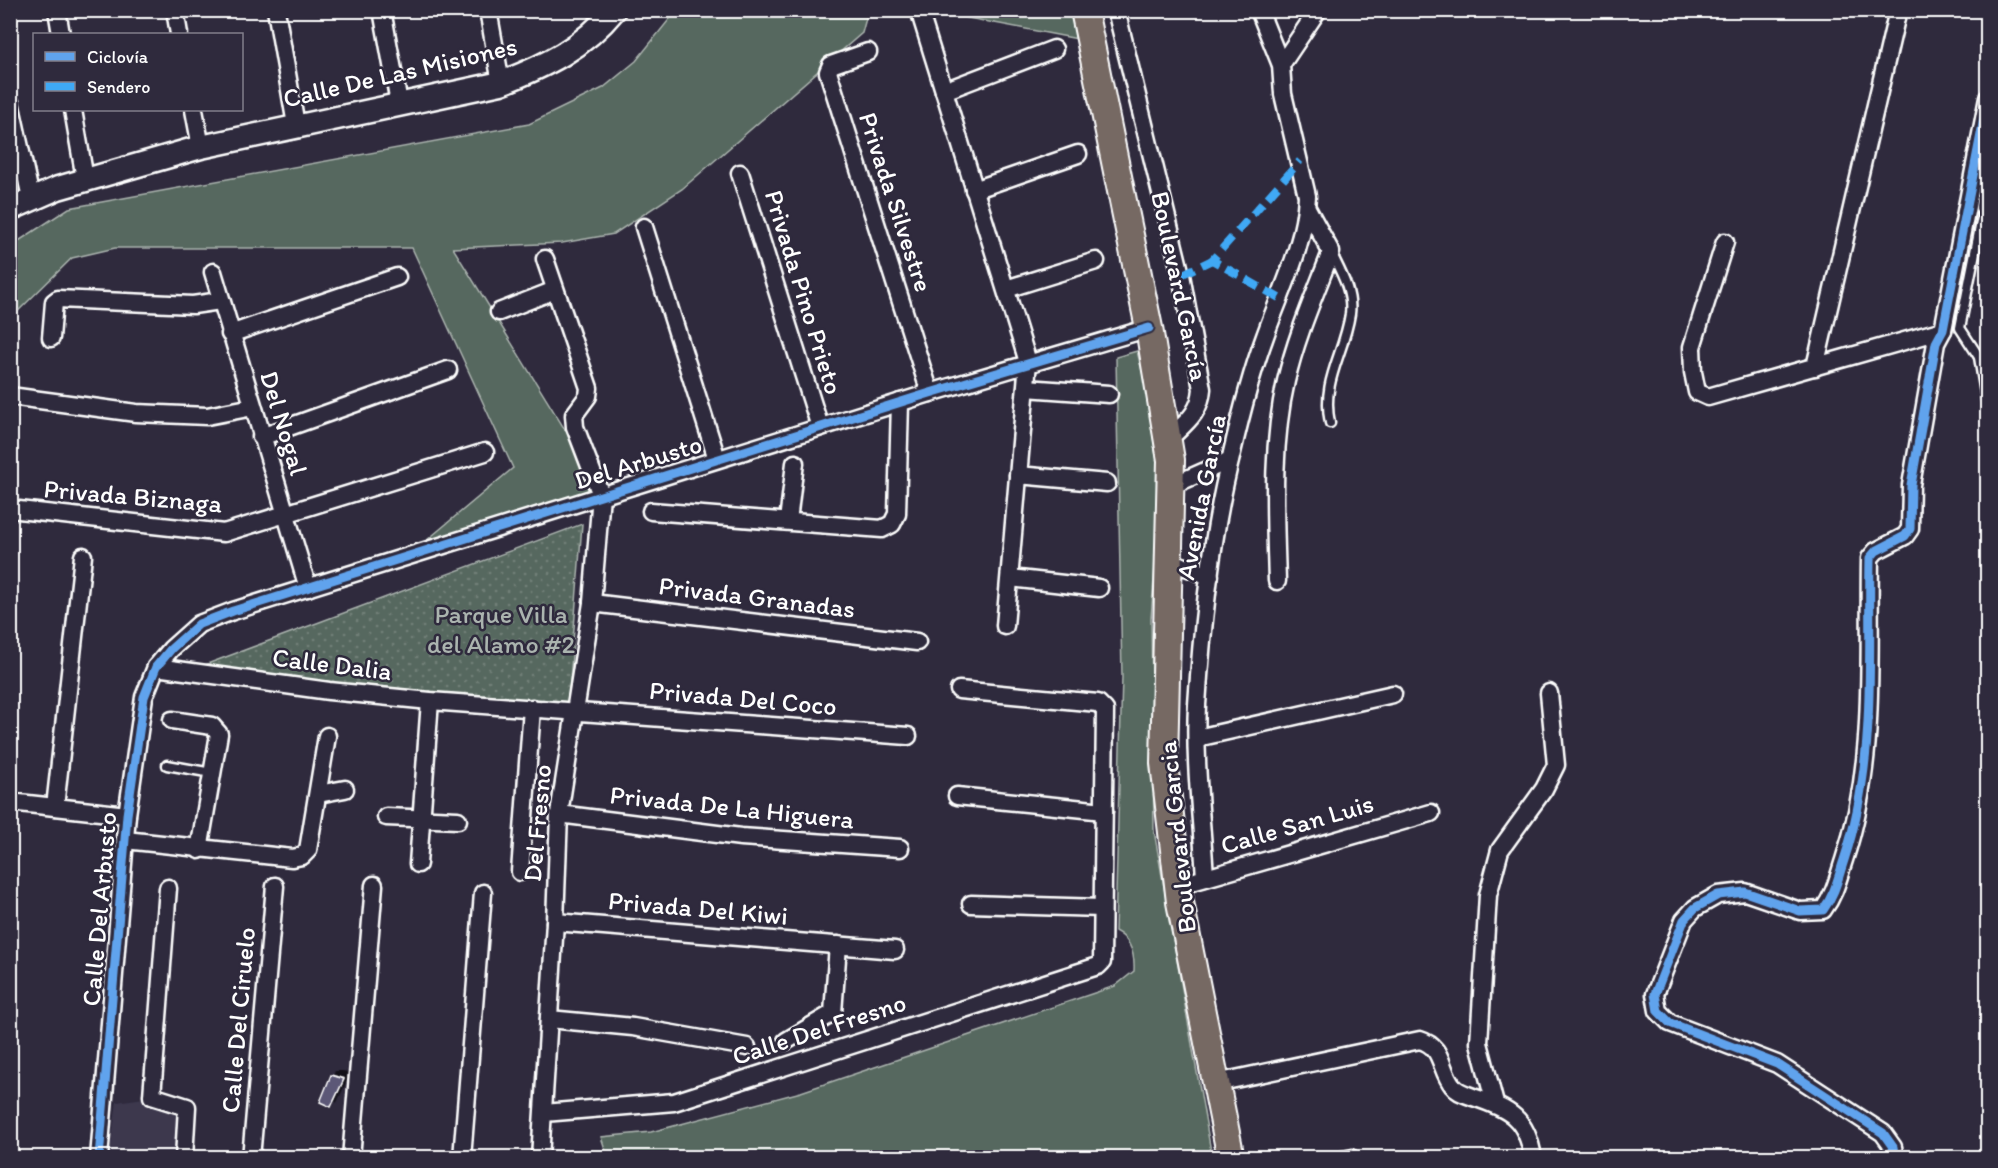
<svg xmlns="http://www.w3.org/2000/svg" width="1998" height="1168" font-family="Itim,sans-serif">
<defs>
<pattern id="park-dots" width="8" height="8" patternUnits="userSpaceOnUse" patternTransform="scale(1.5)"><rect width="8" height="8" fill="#57685f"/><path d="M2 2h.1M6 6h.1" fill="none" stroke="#707f77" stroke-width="1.8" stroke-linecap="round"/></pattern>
<filter id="shadow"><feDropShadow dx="5.5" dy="-5.5" stdDeviation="0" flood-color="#0009"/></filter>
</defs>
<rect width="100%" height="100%" fill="#2f2a3d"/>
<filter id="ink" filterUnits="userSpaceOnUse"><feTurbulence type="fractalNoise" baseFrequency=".0167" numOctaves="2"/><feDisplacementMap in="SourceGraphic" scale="12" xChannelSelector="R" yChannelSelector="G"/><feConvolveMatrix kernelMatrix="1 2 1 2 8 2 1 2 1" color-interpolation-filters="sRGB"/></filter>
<g filter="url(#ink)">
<polygon fill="#3c384e" points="144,1098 165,1105 179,1113 177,1157 109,1158 117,1102"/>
<g fill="#57685f" stroke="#abb4af" stroke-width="1.5">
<polygon points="676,11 868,11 862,33 682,189 614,234 562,243 453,248 593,475 600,495 408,556 513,468 412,248 115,248 72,258 11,318 11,246 69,208 529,124 603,88 636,61"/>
<polygon points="955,11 1073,11 1078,39 963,17"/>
<path d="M1137 351 1145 383 1157 463 1156 552 1151 619 1154 831 1212 1157 608 1158 601 1137 651 1132 801 1092 1115 986 1134 971C1135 954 1131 939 1115 931L1122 677 1116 357Z"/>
</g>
<polygon fill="url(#park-dots)" stroke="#abb4af" stroke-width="1.5" points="582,524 568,707 191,670"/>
<polygon fill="#5c5977" stroke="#fff" stroke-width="1.5" filter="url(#shadow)" points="331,1075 344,1079 331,1107 320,1102"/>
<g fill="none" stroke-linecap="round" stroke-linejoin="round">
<g stroke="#fff" stroke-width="13">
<g id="lane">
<polyline points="1984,207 1960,328 1979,357 1988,356"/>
<polyline points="1979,357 1988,412"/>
<path d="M1330 423C1321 381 1344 354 1350 314 1353 292 1340 271 1331 252"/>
<polyline points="167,765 212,773"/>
<polyline points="1332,1158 1352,1154"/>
</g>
</g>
<g stroke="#fff" stroke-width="21">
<g id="street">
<polyline points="57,10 61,34"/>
<polyline points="175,10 179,34"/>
<polyline points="276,10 296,125"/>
<polyline points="382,10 399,103"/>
<polyline points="488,10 501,83"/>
<polyline points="919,10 1028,362 1005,626"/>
<path d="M1116 10 1181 275 1202 389C1200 414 1185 423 1168 440"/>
<polyline points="868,52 831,65 828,72 930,393"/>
<polyline points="1281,65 1318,10"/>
<polyline points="944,91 1054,49"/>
<polyline points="10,102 31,198"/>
<polyline points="73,110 85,179"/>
<polyline points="194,110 201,147"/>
<polyline points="740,173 820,427"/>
<polyline points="1988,185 1984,207 1988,206"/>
<polyline points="974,190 1078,154"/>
<polyline points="644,227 717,459"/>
<polyline points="1725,242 1692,347 1693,372 1697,392 1708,397 1943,330"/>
<polyline points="213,272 308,588"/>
<polyline points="1006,289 1096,261"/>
<polyline points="499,312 555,290"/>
<polyline points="230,334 397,277"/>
<polyline points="51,338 54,302 58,299 193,305 220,301"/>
<polyline points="1815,367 1898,10"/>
<polyline points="1026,388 1109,394"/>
<polyline points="10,396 136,413 207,416 253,407"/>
<polyline points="261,437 448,370"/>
<polyline points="1018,475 1107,483"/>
<polyline points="1171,486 1230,460"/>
<polyline points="10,509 224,533 485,452"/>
<polyline points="651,511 882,529 892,524 897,514 900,402"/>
<polyline points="788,521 795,463"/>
<polyline points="1169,561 1210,576"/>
<polyline points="1010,578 1099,588"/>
<path d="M1277 581C1275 515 1271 446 1286 381 1296 337 1315 294 1331 252L1307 208"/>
<polyline points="592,603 917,642"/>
<polyline points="156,667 329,691 430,701 908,736"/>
<polyline points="172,720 212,726 219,734 199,850"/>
<polyline points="1197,738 1393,694"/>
<polyline points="318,794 345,789"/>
<polyline points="957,796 1104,811"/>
<polyline points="10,802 127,815"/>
<polyline points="55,807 83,556"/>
<polyline points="559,814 741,837 900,848"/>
<polyline points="386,817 458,820"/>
<polyline points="125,840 292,858 302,856 308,850 327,736"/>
<polyline points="418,864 430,701"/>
<polyline points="520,872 532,708"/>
<path d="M1205 878C1202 821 1194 762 1197 705 1202 627 1212 532 1231 457 1240 418 1250 377 1264 339 1280 293 1305 245 1307 196L1283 94 1281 65 1259 10"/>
<polyline points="1178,886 1431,813"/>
<polyline points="168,888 152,1096 187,1107 184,1158"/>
<polyline points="971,904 1102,908"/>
<polyline points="555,922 895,950"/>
<polyline points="549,1019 633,1027 747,1047"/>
<polyline points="786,1041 833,1013 838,945"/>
<path d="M1216 1083 1420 1040C1444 1047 1439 1069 1453 1086 1458 1093 1466 1094 1473 1097 1510 1109 1527 1118 1533 1158"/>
<polyline points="1495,1104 1479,1043 1488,895 1500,850 1544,789 1556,765 1549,693"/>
<polyline points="544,1113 674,1102 1098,966 1102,962 1105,710 1098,703 959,690"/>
<polyline points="99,1158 127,815 144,697 156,667 171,649 199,624 233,611 930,393 1149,328"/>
<polyline points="251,1158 275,886"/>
<polyline points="351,1158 374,885"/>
<polyline points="462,1158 483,893"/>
<polyline points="540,1158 555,922 559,814 592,603 601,495 575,427 574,415 588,396 589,388 545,259"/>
<path d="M1895 1158 1893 1147 1883 1133 1777 1064 1670 1023 1658 1011 1655 994 1684 920 1695 908 1718 895 1745 892 1800 911 1823 910C1835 894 1838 878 1844 860 1877 761 1868 660 1870 558L1876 551 1905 536 1910 529 1911 485 1936 343 1943 330 1988 98"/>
</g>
</g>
<g stroke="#fff" stroke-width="27">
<path id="secondary" d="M10 209 58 188 201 147 501 83C545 66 583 48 614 10"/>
</g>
<g stroke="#fff" stroke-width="30">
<polyline id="primary" points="1084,10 1149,328 1171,460 1164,763 1180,902 1231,1158"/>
</g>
<use href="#lane" stroke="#2f2a3d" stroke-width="8"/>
<use href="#street" stroke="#2f2a3d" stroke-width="16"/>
<use href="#secondary" stroke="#2f2a3d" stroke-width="22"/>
<use href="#primary" stroke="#766964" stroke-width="26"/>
<g stroke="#3fa9f5" stroke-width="8" stroke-dasharray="15 8" stroke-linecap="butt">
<polyline points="1181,275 1212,260"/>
<polyline points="1279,298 1212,260 1300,161"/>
</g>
<g stroke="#2f2a3d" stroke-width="13">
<g id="cycleway">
<polyline points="99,1158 127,815 144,697 156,667 171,649 199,624 233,611 930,393 1149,328"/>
<path d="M1895 1158 1893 1147 1883 1133 1777 1064 1670 1023 1658 1011 1655 994 1684 920 1695 908 1718 895 1745 892 1800 911 1823 910C1835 894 1838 878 1844 860 1877 761 1868 660 1870 558L1876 551 1905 536 1910 529 1911 485 1936 343 1943 330 1988 98"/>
</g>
</g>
<use href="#cycleway" stroke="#60a3ed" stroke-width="9"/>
</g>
</g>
<g text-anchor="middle" stroke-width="5" stroke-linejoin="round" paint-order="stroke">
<g font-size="26" fill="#fff" stroke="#2f2a3d">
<text transform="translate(400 72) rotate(-13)" y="9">Calle De Las Misiones</text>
<text transform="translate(896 202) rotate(72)" y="9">Privada Silvestre</text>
<text transform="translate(1180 286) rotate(78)" y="9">Boulevard García</text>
<text transform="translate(804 292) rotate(73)" y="9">Privada Pino Prieto</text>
<text transform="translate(284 423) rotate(73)" y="9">Del Nogal</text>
<text transform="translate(638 462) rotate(-17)" y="9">Del Arbusto</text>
<text transform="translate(133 496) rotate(5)" y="9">Privada Biznaga</text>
<text transform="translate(1201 497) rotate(-79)" y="9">Avenida García</text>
<text transform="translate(757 597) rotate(7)" y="9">Privada Granadas</text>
<text transform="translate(332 664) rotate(7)" y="9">Calle Dalia</text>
<text transform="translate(743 698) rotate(5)" y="9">Privada Del Coco</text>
<text transform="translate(732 807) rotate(6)" y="9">Privada De La Higuera</text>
<text transform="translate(537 823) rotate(-85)" y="9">Del Fresno</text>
<text transform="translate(1297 824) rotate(-16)" y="9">Calle San Luis</text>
<text transform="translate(1177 837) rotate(-96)" y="9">Boulevard Garcia</text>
<text transform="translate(698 908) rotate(5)" y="9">Privada Del Kiwi</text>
<text transform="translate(99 909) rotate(-85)" y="9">Calle Del Arbusto</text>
<text transform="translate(238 1020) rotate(-85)" y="9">Calle Del Ciruelo</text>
<text transform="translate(819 1029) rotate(-18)" y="9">Calle Del Fresno</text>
</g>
<g font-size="26" fill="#abb4af" stroke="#2f2a3d">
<text x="501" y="623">Parque Villa<tspan x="501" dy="30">del Alamo #2</tspan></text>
</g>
</g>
<rect width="1998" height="1168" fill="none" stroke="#2f2a3d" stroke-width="36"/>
<rect x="18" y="18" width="1962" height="1132" fill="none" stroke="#fff" stroke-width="2" filter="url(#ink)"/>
<rect x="33" y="33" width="210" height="78" fill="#2f2a3d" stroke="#827f8b" stroke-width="1.5"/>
<rect x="45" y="52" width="30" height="9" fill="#60a3ed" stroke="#827f8b" stroke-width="1.5"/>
<text x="87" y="63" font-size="18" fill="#ffffff">Ciclovía</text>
<rect x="45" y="82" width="30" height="9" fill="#3fa9f5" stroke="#827f8b" stroke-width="1.5"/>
<text x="87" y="93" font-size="18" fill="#ffffff">Sendero</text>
</svg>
